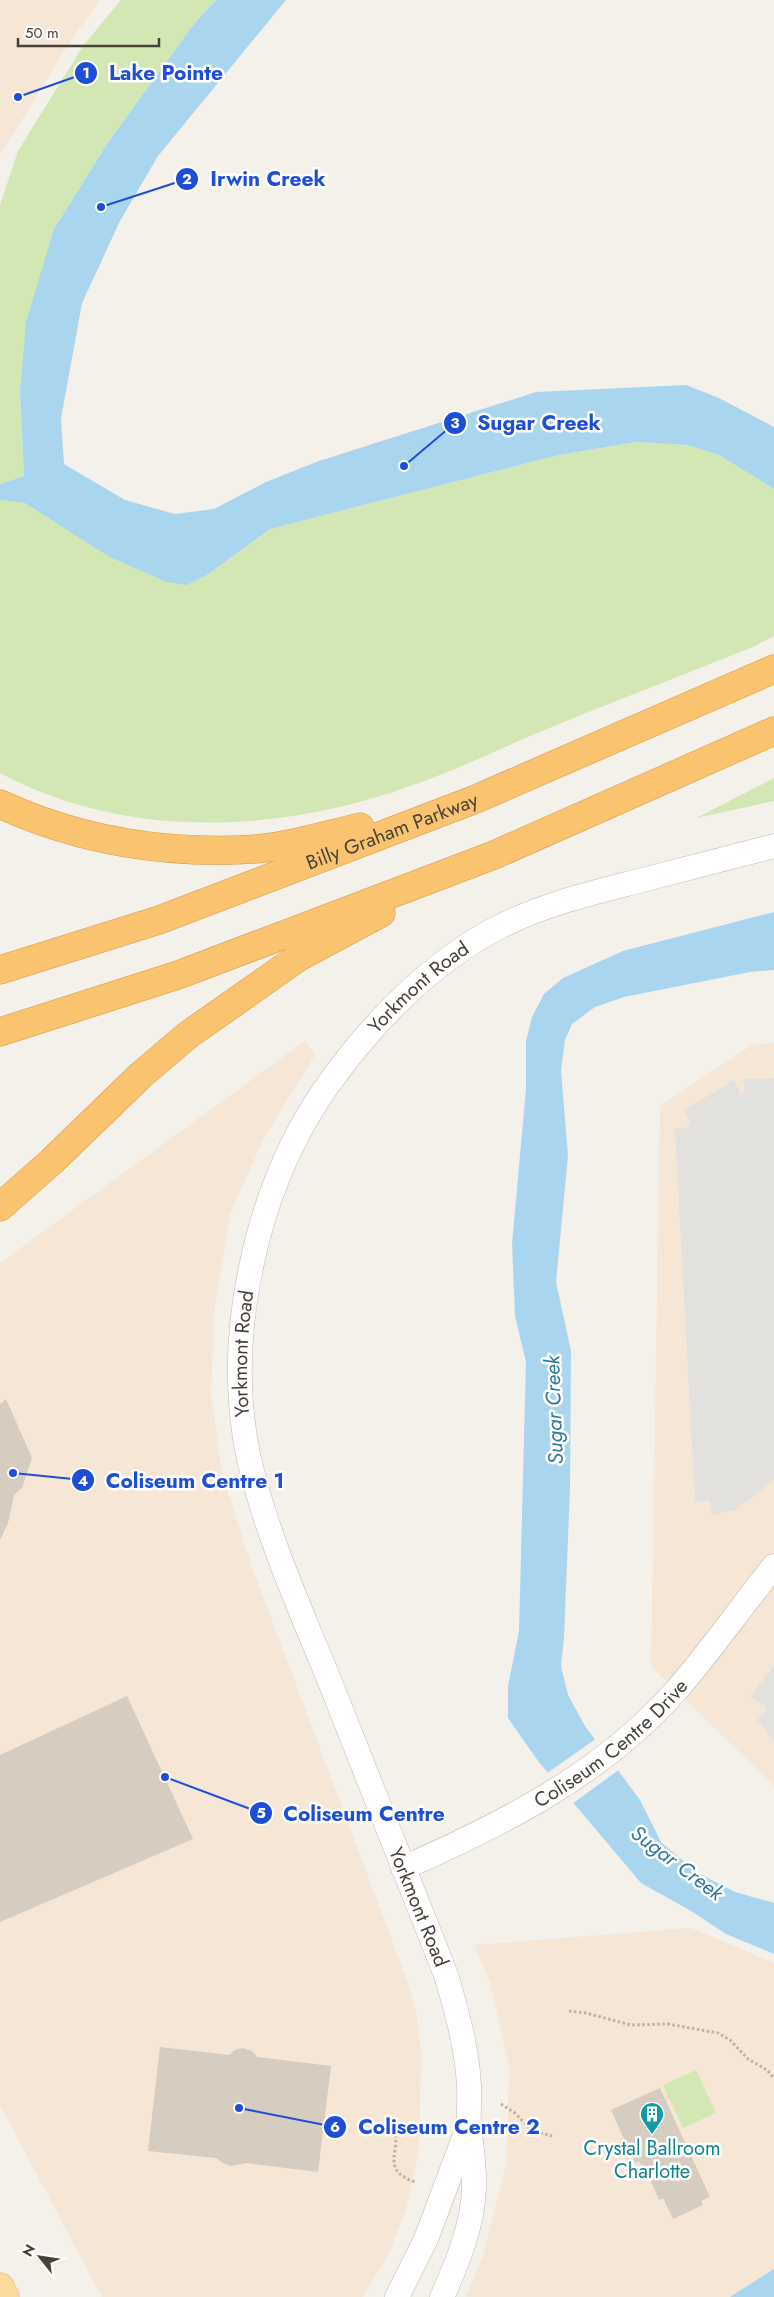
<svg xmlns="http://www.w3.org/2000/svg" width="774" height="2297" font-family="Jost,sans-serif">
<rect width="100%" height="100%" fill="#f4f0ea"/>
<g fill="#f5e6d6">
<polygon points="0,0 100,0 71,40 0,155"/>
<polygon points="305,1041 315,1055 263,1140 230,1213 214,1311 211,1394 222,1474 253,1570 408,1983 416,2012 421,2050 419,2151 405,2211 390,2251 363,2297 102,2297 0,2105 0,1263"/>
<polygon points="774,1043 774,1786 651,1666 660,1106 752,1045"/>
<polygon points="691,1928 774,1963 774,2297 466,2297 483,2255 507,2162 509,2065 490,1982 474,1945"/>
</g>
<g fill="#d3e7b4">
<polygon points="121,0 216,0 193,25 107,144 54,229 20,392 24,476 0,484 0,205 18,151 83,46"/>
<path d="M636 442 687 445 719 455 774 489V636L753 647C683 675 612 702 542 731 499 749 457 770 413 785 282 833 126 841 0 773V500L25 503 207 575 270 529 559 455Z"/>
<polygon points="774,778 774,801 696,818"/>
<polygon points="696,2070 716,2113 683,2128 663,2085"/>
</g>
<g fill="#e3e1de">
<polygon points="774,1078 774,1480 735,1510 712,1515 710,1501 695,1501 675,1128 686,1128 690,1122 683,1111 734,1080 741,1094 745,1092 744,1079"/>
<polygon points="774,1664 774,1741 757,1720 766,1711 764,1705 750,1698"/>
</g>
<g fill="#a9d6ee">
<polygon points="216,0 286,0 158,156 120,221 82,303 61,419 64,464 125,500 175,514 214,509 266,482 319,461 536,392 686,385 719,398 774,427 774,489 719,455 687,445 636,442 559,455 270,529 207,575 187,585 166,582 108,556 25,503 0,500 0,484 24,476 20,392 26,322 54,229 107,144 193,25"/>
<polygon points="774,912 774,970 750,972 624,997 595,1007 572,1024 565,1040 561,1070 568,1156 556,1282 571,1351 570,1488 564,1638 561,1666 568,1695 585,1726 640,1800 661,1842 696,1872 735,1892 774,1903 774,1954 726,1934 691,1911 641,1883 538,1761 508,1718 508,1686 519,1631 526,1362 515,1316 512,1244 526,1089 526,1041 532,1017 544,994 563,978 623,951"/>
<polygon points="774,2269 774,2297 730,2297 769,2272"/>
</g>
<polygon fill="#f4f0ea" points="597,1738 620,1769 572,1804 546,1774"/>
<g fill="#d6ccbf">
<polygon points="6,1399 32,1458 22,1488 14,1495 8,1523 0,1540 0,1404"/>
<polygon points="127,1696 193,1839 0,1922 0,1755"/>
<polygon points="160,2047 229,2055 235,2050 243,2048 252,2051 257,2057 331,2066 318,2172 247,2163 231,2166 223,2163 216,2158 148,2151"/>
<polygon points="660,2088 710,2197 701,2201 703,2205 673,2219 663,2198 659,2200 646,2170 644,2171 639,2161 635,2163 611,2110"/>
</g>
<g fill="none" stroke-linecap="round" stroke-linejoin="round">
<g stroke="#c0b8ac" stroke-width="25">
<g id="minor">
<path id="s1" d="M403 1868C501 1825 600 1775 673 1694 708 1655 740 1608 774 1566"/>
<polyline points="397,2297 426,2239 468,2127"/>
<path id="s2" d="M442 2297C457 2264 473 2225 474 2188 475 2166 471 2146 469 2124 468 2112 470 2099 469 2086 467 2047 457 2012 446 1975 408 1879 370 1783 332 1687 302 1613 267 1537 249 1459 223 1340 255 1192 323 1092 367 1028 429 963 499 927 543 905 584 895 631 883 679 871 726 858 774 846"/>
</g>
</g>
<g stroke="#e0b66c" stroke-width="29">
<polyline id="major" points="0,2287 5,2297"/>
</g>
<g stroke="#d9973f" stroke-width="29">
<g id="highway">
<path d="M0 804C79 841 169 855 256 849 291 846 326 835 360 827"/>
<path id="s3" d="M0 970 159 920 476 799 774 669"/>
<polyline points="0,1032 178,975 494,855 774,731"/>
<polyline points="0,1207 51,1162 141,1075 188,1035 299,957 381,913"/>
</g>
</g>
<g stroke="#c1b29e" stroke-width="3" stroke-dasharray="2.5 2.5" stroke-linecap="butt">
<polyline points="569,2011 586,2013 631,2025 668,2024 718,2033 730,2040 748,2059 767,2070 774,2078"/>
<polyline points="501,2104 515,2113 532,2131 552,2136"/>
<path d="M376 2123 394 2129C402 2152 379 2169 415 2182"/>
</g>
<use href="#minor" stroke="#fff" stroke-width="24"/>
<use href="#major" stroke="#fbda9c" stroke-width="28"/>
<use href="#highway" stroke="#f9c370" stroke-width="28"/>
</g>
<defs>
<g id="building-pin" transform="scale(1.25)"><path d="M0 17L-7.5 6A9.5 9.5 0 1 1 7.5 6Z" fill="#0f9aa8" stroke="#fff"/><path d="M-4-6H4V6H1V3H-1V6H-4ZM-2.5-4.3h1.7v1.8h-1.7ZM.8-4.3h1.7v1.8H.8ZM-2.5-1h1.7V.8h-1.7ZM.8-1h1.7V.8H.8Z" fill="#fff"/></g>
</defs>
<g fill-rule="evenodd">
<use href="#building-pin" x="652" y="2114"/>
</g>
<g text-anchor="middle" stroke-width="5" stroke-linejoin="round" paint-order="stroke">
<g font-size="20" fill="#484138" stroke="#fff">
<text dy="7" stroke="none"><textPath href="#s3" startOffset="416">Billy Graham Parkway</textPath></text>
<text dy="7" stroke="none"><textPath href="#s2" startOffset="1409">Yorkmont Road</textPath></text>
<text dy="7" stroke="none"><textPath href="#s2" startOffset="989">Yorkmont Road</textPath></text>
<text dy="7" stroke="none"><textPath href="#s1" startOffset="244">Coliseum Centre Drive</textPath></text>
<text transform="translate(419 1907) rotate(68)" y="7">Yorkmont Road</text>
</g>
<g font-size="20" fill="#0d838f" stroke="#fff">
<text x="652" y="2155">Crystal Ballroom<tspan x="652" dy="23">Charlotte</tspan></text>
</g>
<g font-size="21" font-style="italic" fill="#3078a1" stroke="#fff">
<text transform="translate(554 1410) rotate(-92)" y="7">Sugar Creek</text>
<text transform="translate(677 1863) rotate(37)" y="7">Sugar Creek</text>
</g>
</g>
<path fill="none" stroke="#1d4ed8" stroke-width="2" d="M18 97L86 73M101 207L187 179M404 466L455 423M13 1473L83 1480M165 1777L261 1813M239 2108L335 2127"/>
<g fill="#1d4ed8" stroke="#fff" stroke-width="2">
<circle cx="18" cy="97" r="5"/>
<circle cx="101" cy="207" r="5"/>
<circle cx="404" cy="466" r="5"/>
<circle cx="13" cy="1473" r="5"/>
<circle cx="165" cy="1777" r="5"/>
<circle cx="239" cy="2108" r="5"/>
<circle cx="86" cy="73" r="12"/>
<circle cx="187" cy="179" r="12"/>
<circle cx="455" cy="423" r="12"/>
<circle cx="83" cy="1480" r="12"/>
<circle cx="261" cy="1813" r="12"/>
<circle cx="335" cy="2127" r="12"/>
</g>
<g font-size="15" text-anchor="middle" font-weight="bold" fill="#fff">
<text x="86" y="78">1</text>
<text x="187" y="184">2</text>
<text x="455" y="428">3</text>
<text x="83" y="1486">4</text>
<text x="261" y="1818">5</text>
<text x="335" y="2132">6</text>
</g>
<g font-size="21" text-anchor="middle" font-weight="bold" fill="#1d4ed8" stroke="#fff" stroke-width="5" stroke-linejoin="round" paint-order="stroke">
<text x="166" y="80">Lake Pointe</text>
<text x="268" y="186">Irwin Creek</text>
<text x="539" y="430">Sugar Creek</text>
<text x="195" y="1488">Coliseum Centre 1</text>
<text x="364" y="1821">Coliseum Centre</text>
<text x="449" y="2134">Coliseum Centre 2</text>
</g>
<g transform="translate(40 2257) rotate(300)" stroke="#ffffff" stroke-width="4" paint-order="stroke">
<path d="M0-4L9 19L0 12L-9 19Z" fill="#484138"/>
<text y="-8" font-size="14" font-weight="bold" text-anchor="middle" fill="#484138">N</text>
</g>
<path d="M18 38v8h141v-8" fill="none" stroke="#484138" stroke-width="2.5"/>
<text x="25" y="38" font-size="15" fill="#484138" stroke="#ffffff" stroke-width="4" paint-order="stroke">50 m</text>
</svg>
